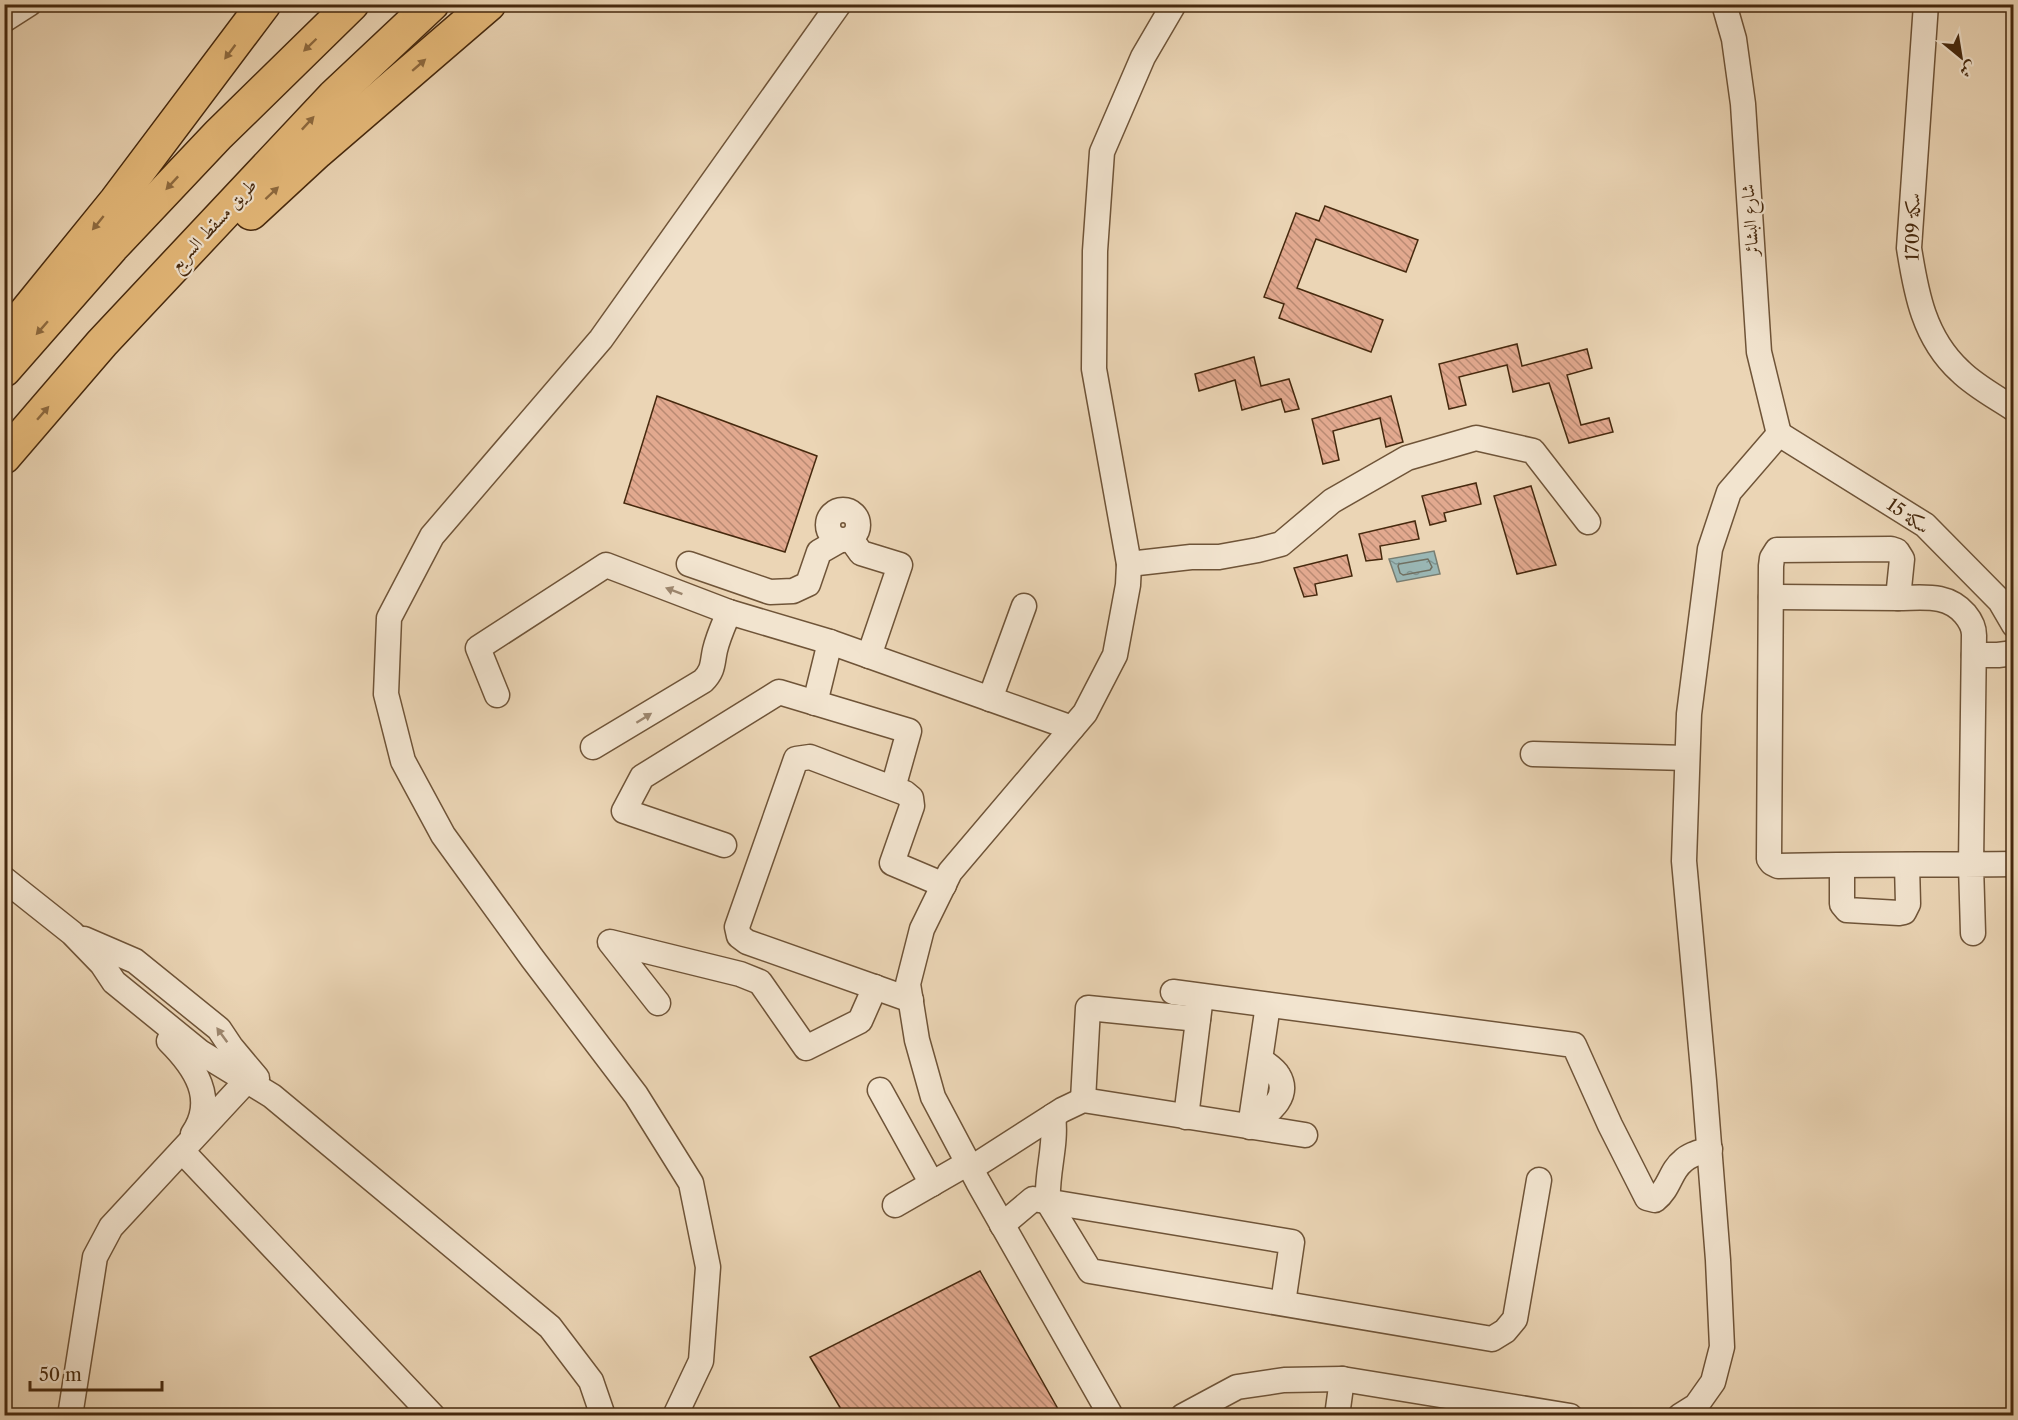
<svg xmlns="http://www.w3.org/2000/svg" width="2018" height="1420" font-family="'Libre Caslon Text',Amiri,serif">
<defs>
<pattern id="water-ripples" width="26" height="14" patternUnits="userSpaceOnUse" patternTransform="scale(1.5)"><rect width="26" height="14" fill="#9ab7b5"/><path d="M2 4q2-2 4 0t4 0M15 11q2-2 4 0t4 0" fill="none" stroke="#7f9592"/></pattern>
<pattern id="building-back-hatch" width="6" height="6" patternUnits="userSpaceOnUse" patternTransform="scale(1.5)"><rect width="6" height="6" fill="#e2a98f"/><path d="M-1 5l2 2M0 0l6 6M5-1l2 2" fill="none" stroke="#b98a73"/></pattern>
</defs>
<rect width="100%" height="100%" fill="#ebd5b5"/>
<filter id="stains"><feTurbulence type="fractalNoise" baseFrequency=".00333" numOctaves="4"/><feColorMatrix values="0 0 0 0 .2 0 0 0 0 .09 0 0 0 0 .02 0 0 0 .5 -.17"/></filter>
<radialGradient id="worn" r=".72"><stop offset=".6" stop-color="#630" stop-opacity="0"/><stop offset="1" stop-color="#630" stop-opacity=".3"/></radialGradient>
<polygon fill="url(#water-ripples)" stroke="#787e72" stroke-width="1.5" points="1434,551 1440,574 1397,582 1389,559"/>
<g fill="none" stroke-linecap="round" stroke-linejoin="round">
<polygon stroke="#707062" stroke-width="1.5" points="1428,559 1432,567 1430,570 1403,575 1400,573 1398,566 1399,564"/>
</g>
<g fill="url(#building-back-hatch)" stroke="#46290e" stroke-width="1.5">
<polygon points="1325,206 1418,240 1406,272 1316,239 1297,288 1383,320 1371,352 1279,318 1284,304 1264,297 1296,213 1319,221"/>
<polygon points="1517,344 1522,366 1587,349 1592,368 1567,375 1581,425 1609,418 1613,432 1569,443 1549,383 1513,392 1507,365 1459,377 1466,405 1449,409 1439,364"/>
<polygon points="1254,357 1261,386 1289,379 1299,409 1285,412 1281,399 1242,410 1235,380 1199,391 1195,374"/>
<polygon points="657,396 817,456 785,552 624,503"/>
<polygon points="1391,396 1403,442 1386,447 1380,418 1333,431 1339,460 1323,464 1312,419"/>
<polygon points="1476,483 1481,504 1444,513 1446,521 1430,525 1422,496"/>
<polygon points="1531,486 1556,565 1517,574 1494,496"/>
<polygon points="1415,521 1419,539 1380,546 1382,559 1366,561 1359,534"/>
<polygon points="1347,555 1352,576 1315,584 1317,595 1304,597 1294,568"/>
<polygon points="980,1271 1062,1416 845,1416 810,1357"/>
</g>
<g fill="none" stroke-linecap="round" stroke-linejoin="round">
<g stroke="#6f5438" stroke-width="27">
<g id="minor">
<polyline points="1724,4 1734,39 1743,104 1759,352 1779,434"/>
<path d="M1926 4 1909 248C1916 293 1924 338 1960 371 1975 386 1996 397 2014 409"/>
<polyline points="4,20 29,4"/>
<polyline points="1779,434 1925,525 2000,601 2014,625"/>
<circle cx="843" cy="525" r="15"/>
<polyline points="851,539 861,553 900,565 869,656"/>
<polyline points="689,564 770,592 793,591 808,584 819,552 840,540"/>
<polyline points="1129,564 1191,557 1219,557 1258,550 1281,544 1332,501 1407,458 1476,438 1533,451 1588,522"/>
<polyline points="1771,597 1898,598"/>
<polyline points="1974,655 1998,655 2014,653"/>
<polyline points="497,695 478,648 606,565 729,612 830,642 1072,728"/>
<polyline points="990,699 1024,606"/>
<polyline points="815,703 830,642"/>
<path d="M593 747 703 681C714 670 712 663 715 650 718 637 724 624 729 612"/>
<polyline points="1533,754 1687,758"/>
<polyline points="724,845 624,811 642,777 779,692 909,731 893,788"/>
<polyline points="1842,866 1842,904 1847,910 1899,913 1904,912 1908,904 1907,865"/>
<polyline points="4,879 72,933 102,964 114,982 200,1052 272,1096 550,1327 591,1381 603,1416"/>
<path d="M1973 933 1971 865 1974 635C1974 626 1970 620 1965 614 1947 593 1923 598 1898 598L1902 559 1897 551 1891 549 1777 550 1772 558 1771 566 1769 859 1772 863 1778 866C1857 864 1935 865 2014 864"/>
<polyline points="84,939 135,961 219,1029 231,1047 257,1078"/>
<path d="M1173 992 1574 1045 1610 1125 1647 1198 1655 1200C1670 1188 1670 1171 1683 1161 1690 1154 1701 1152 1710 1149"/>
<polyline points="911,1000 747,942 739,936 737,927 796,759 810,757 905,793 911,798 912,806 892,863 944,885"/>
<polyline points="658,1003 610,942 740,974 760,982 806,1048 860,1021 875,987"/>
<path d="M169 1041C195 1067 217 1099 193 1134"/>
<path d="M1260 1059C1266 1064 1275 1069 1278 1075 1292 1098 1266 1114 1250 1127L1268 1005"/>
<polyline points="880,1090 932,1184"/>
<polyline points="1083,1100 1088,1008 1198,1019"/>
<path d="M1053 1116C1057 1145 1046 1173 1048 1202L1090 1271 1492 1339 1505 1331 1515 1319 1539 1180"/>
<polyline points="1186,1117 1200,1004"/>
<polyline points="182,1151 433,1416"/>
<polyline points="970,1169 1062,1110 1083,1100 1305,1135"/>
<polyline points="895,1205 968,1163"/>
<polyline points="1002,1225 1033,1199 1292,1242 1283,1303"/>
<polyline points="70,1416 95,1257 111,1227 253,1074"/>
<polyline points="675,1416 701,1361 708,1267 691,1183 636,1095 532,958 443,835 403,761 386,694 389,618 432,536 601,339 839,4"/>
<polyline points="1111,1416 978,1182 933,1097 917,1040 908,984 922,929 950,872 1085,713 1115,655 1128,585 1129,564 1094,369 1095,251 1102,152 1143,57 1174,4"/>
<polyline points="1183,1416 1237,1387 1284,1380 1342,1379 1570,1416"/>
<polyline points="1337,1416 1342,1379"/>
<polyline points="1680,1416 1696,1406 1713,1382 1722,1347 1718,1260 1704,1081 1684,861 1689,714 1710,549 1729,492 1779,434"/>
</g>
</g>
<g stroke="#46290e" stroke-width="36">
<g id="highway">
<polyline points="251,213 317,152 489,4"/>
<polyline points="8,334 116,201 264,4"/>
<polyline points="4,370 112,247 218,135 352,4"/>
<polyline points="4,457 102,343 334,96 432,4"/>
</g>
</g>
<use href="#minor" stroke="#f2e4cf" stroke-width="24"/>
<use href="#highway" stroke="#e6ba7a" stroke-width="33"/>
</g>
<defs><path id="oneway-solid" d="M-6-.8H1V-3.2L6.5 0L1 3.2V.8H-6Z" transform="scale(1.5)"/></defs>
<g fill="#8e6a3f">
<use href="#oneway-solid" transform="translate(310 45) rotate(136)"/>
<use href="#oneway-solid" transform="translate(230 52) rotate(127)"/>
<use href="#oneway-solid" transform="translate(419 65) rotate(-41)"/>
<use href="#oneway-solid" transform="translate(308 123) rotate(-47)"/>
<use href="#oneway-solid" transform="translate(172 183) rotate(133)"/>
<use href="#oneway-solid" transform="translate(272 193) rotate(-43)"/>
<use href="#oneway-solid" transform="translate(98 223) rotate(129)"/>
<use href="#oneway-solid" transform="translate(42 328) rotate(131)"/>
<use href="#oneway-solid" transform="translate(43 413) rotate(-49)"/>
</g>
<g fill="#9c866e">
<use href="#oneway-solid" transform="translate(674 591) rotate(-159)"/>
<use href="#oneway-solid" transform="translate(644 718) rotate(-32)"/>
<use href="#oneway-solid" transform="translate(222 1035) rotate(-126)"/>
</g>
<g text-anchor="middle" stroke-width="4.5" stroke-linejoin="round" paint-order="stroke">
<g font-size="18" fill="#46290e" stroke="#f2e4cf">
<text transform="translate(1750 220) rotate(-94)" y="6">شارع البشائر</text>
<text transform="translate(213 225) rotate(-47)" y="6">طريق مسقط السريع</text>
<text transform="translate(1913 227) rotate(-89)" y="6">سكة 1709</text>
<text transform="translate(1908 516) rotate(35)" y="6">سكة 15</text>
</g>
</g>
<rect width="2018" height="1420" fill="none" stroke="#ebd5b5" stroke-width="24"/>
<rect x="6" y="6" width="2006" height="1408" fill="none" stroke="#46290e" stroke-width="3"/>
<rect x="12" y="12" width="1994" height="1396" fill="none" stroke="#46290e" stroke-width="1.5"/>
<g transform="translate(1961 57) rotate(150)" stroke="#f2e4cf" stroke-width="4.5" paint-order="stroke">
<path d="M0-4.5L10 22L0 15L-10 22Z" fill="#46290e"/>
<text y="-9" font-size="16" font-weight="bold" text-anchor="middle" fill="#46290e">ش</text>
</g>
<path d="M30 1381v9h132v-9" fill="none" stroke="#46290e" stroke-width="3"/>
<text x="39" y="1381" font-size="18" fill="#46290e" stroke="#f2e4cf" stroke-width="4.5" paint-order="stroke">50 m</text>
<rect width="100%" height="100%" filter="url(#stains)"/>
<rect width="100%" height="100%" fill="url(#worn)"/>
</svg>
